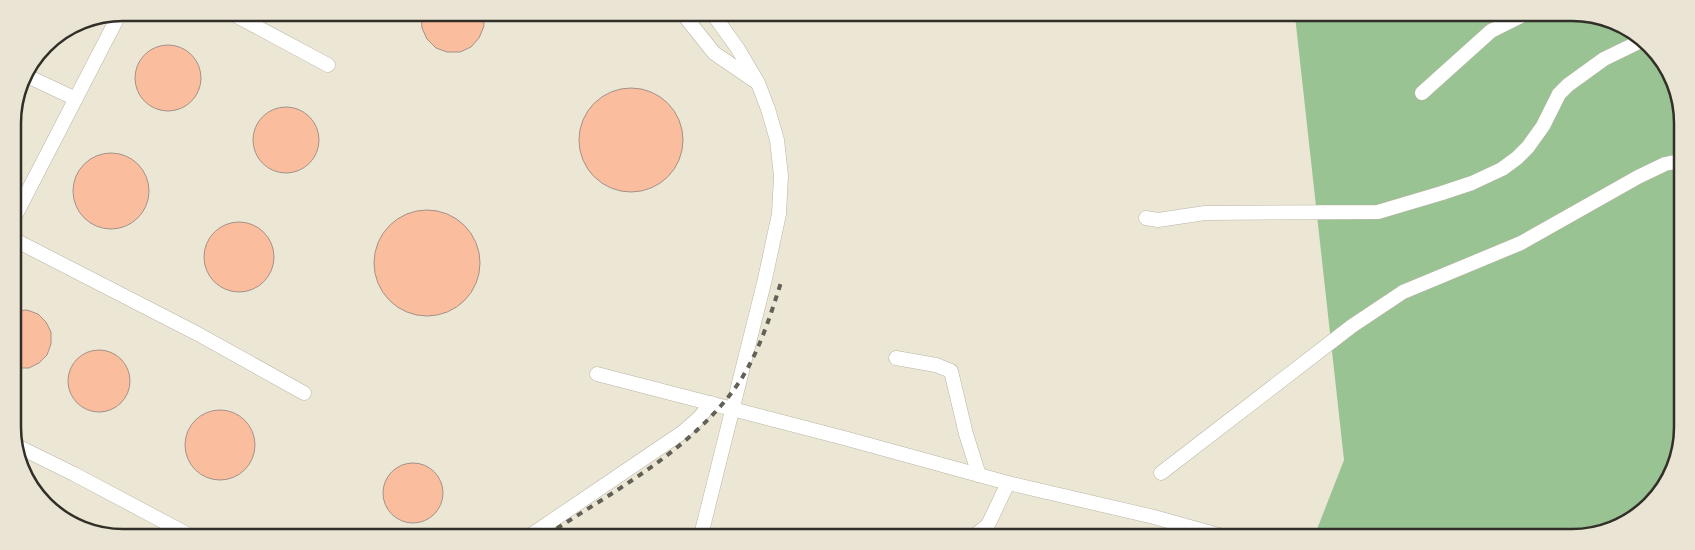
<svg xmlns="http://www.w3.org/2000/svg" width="1695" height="550" font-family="'IBM Plex Sans',sans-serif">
<rect width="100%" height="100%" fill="#ece7d5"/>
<polygon fill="#9ac394" points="1295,16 1601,16 1655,50 1680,102 1679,456 1640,515 1579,537 1314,537 1344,460"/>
<g fill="#fabe9e" stroke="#a39188">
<polygon points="421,13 483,13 484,26 479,38 471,47 460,52 447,52 436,48 427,39 422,28"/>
<circle cx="168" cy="78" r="33"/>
<circle cx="631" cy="140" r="52"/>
<circle cx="286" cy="140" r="33"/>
<circle cx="111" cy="191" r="38"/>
<circle cx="427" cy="263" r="53"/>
<circle cx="239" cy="257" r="35"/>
<polygon points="27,310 38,314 46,322 51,332 51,344 47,355 39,363 29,368 14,368 14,311"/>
<circle cx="99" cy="381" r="31"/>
<circle cx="220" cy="445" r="35"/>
<circle cx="413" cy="493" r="30"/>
</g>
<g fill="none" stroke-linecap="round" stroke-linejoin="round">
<g stroke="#bab5a4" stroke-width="15">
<g id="minor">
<polyline points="231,13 328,65"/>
<polyline points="683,14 714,53 755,81"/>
<polyline points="25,75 76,99"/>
<polyline points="1422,93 1491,31 1521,16"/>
<polyline points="1146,218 1158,220 1205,213 1378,212 1442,193 1472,183 1502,169 1517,158 1528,147 1543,126 1559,94 1568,85 1604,59 1641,41"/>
<polyline points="13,220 120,13"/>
<polyline points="13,239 198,334 304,393"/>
<polyline points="896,358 936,365 951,371 966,434 979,475"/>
<polyline points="597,374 844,438 1008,483 1154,517 1222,536"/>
<polyline points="15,445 74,474 187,534"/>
<polyline points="1161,473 1352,326 1403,292 1521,243 1638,177 1665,164 1680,161"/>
<polyline points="531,535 683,432 699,418 711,403"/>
<polyline points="701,535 765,279 779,214 781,176 777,140 768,109 758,83 738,49 713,14"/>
<polyline points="974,536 988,525 1008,483"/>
</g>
</g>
<use href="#minor" stroke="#fff" stroke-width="14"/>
<path stroke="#636056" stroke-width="4" stroke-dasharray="6 6" stroke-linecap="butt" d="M547 535C615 490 694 449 740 381 760 350 771 314 782 279"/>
</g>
<path d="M0 0H1695V550H0ZM123 21H1572A102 102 0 0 1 1674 123V427A102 102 0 0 1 1572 529H123A102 102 0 0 1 21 427V123A102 102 0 0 1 123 21Z" fill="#e9e4d3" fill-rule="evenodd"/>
<path fill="none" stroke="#312f28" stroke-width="2.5" d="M123 21H1572A102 102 0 0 1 1674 123V427A102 102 0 0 1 1572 529H123A102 102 0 0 1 21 427V123A102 102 0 0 1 123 21Z"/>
</svg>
